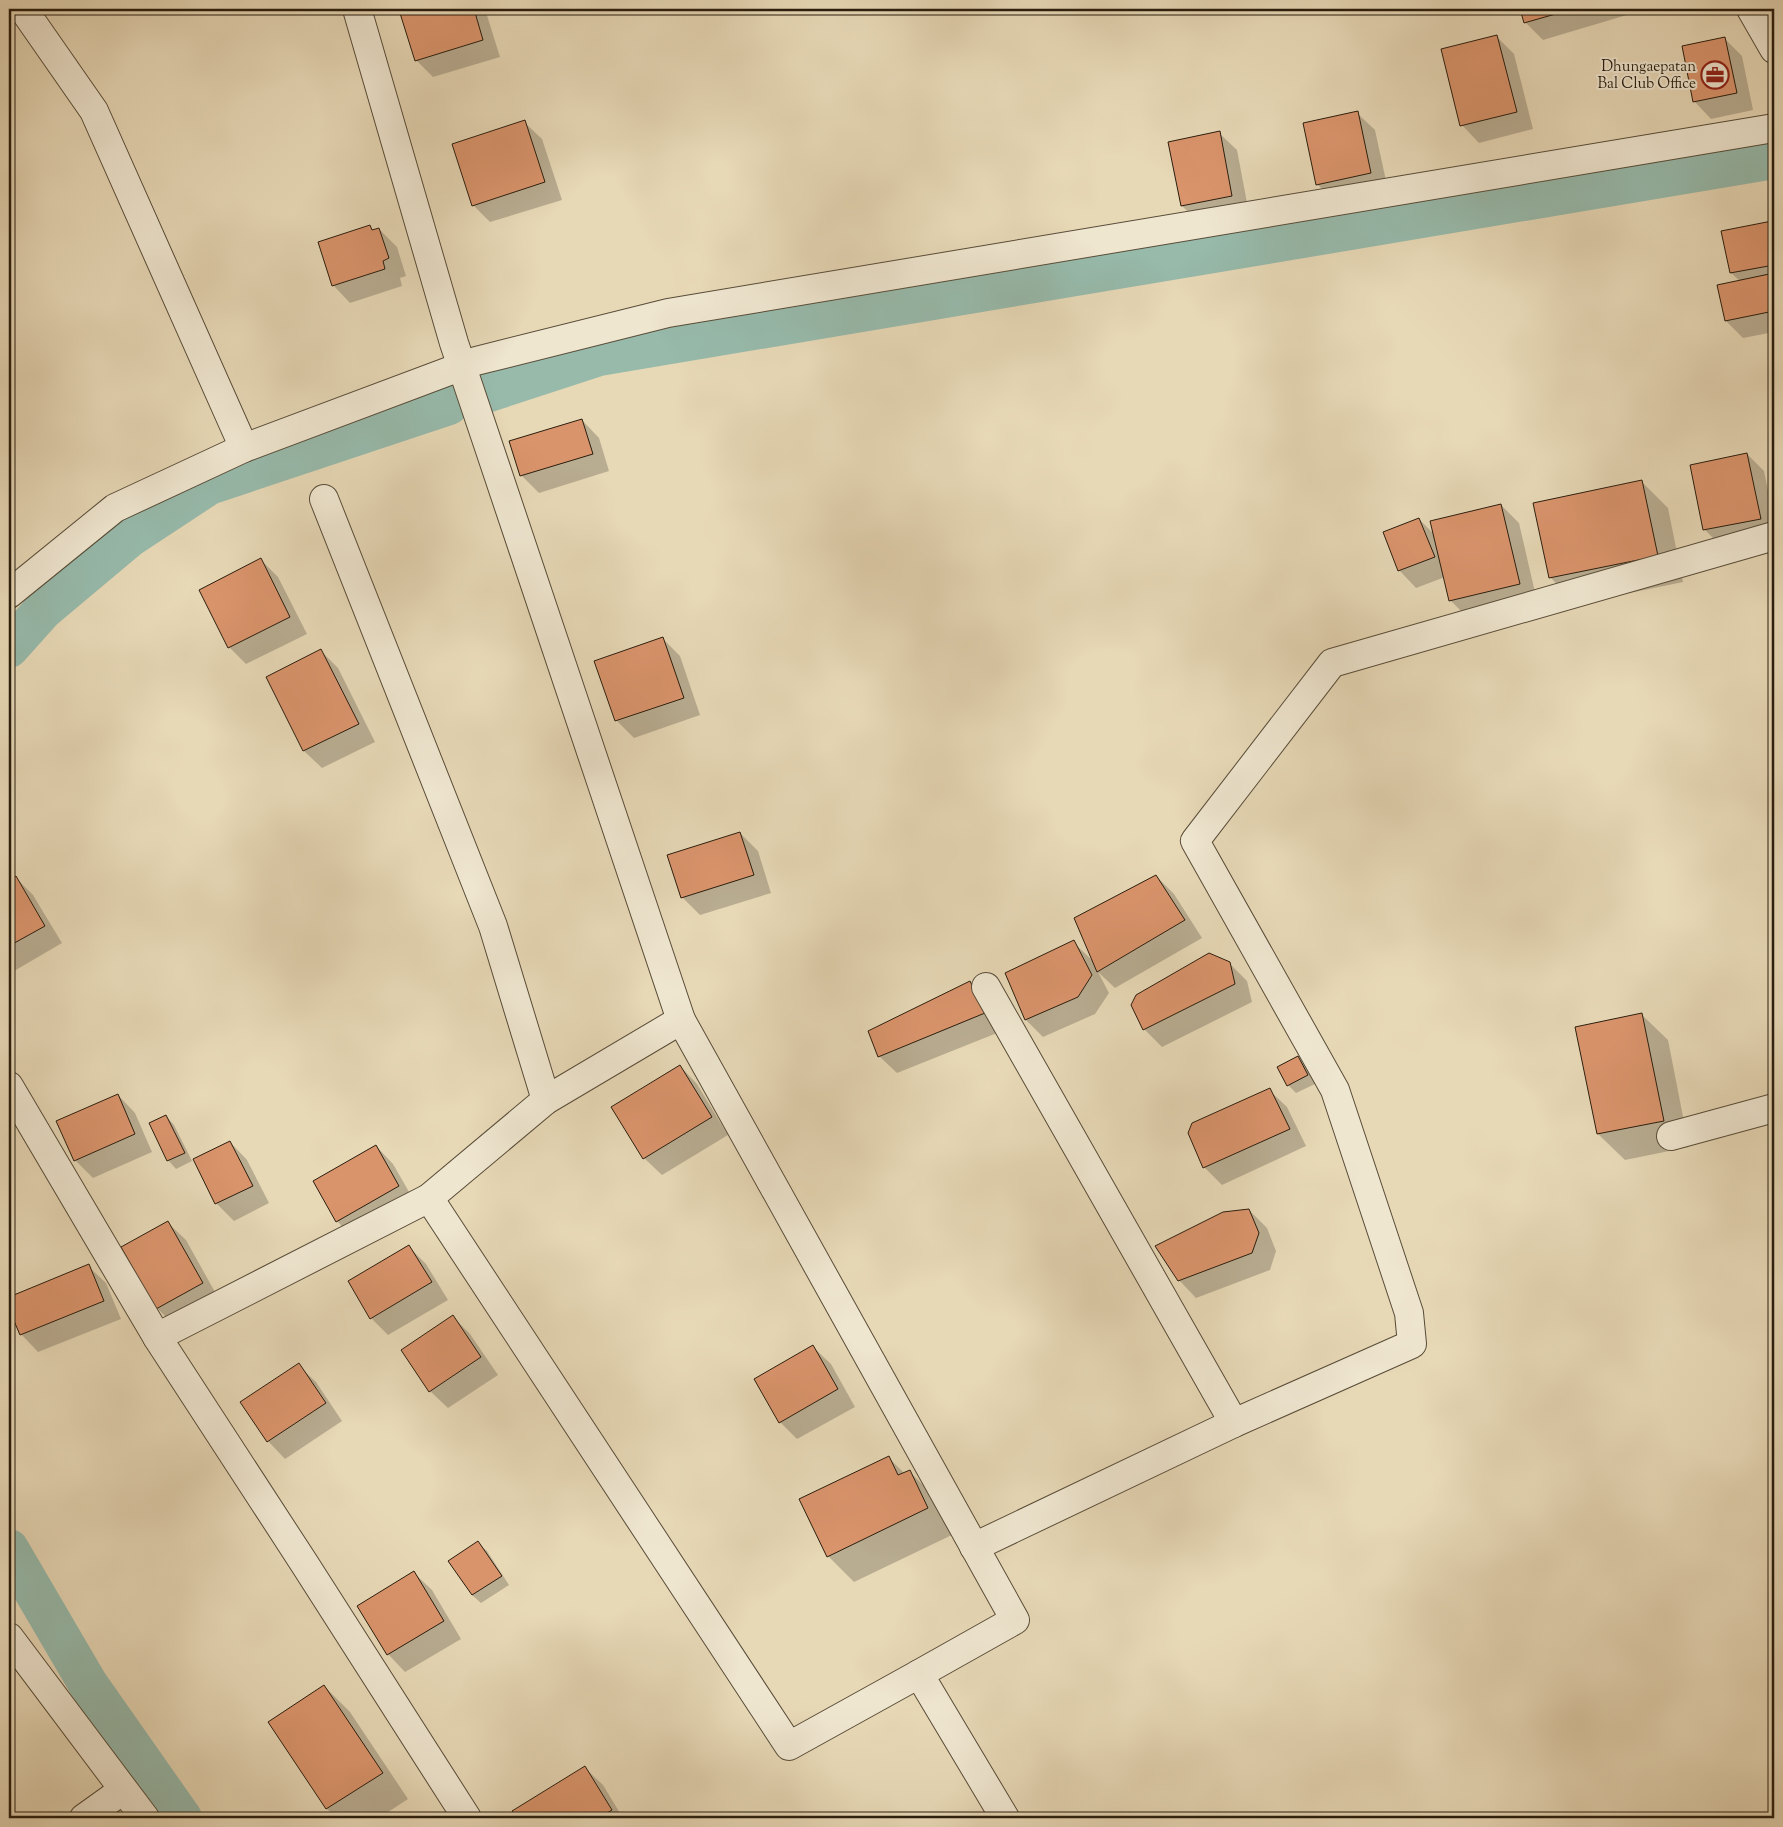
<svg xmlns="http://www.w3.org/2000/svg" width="1783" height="1827" font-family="'Sorts Mill Goudy',serif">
<rect width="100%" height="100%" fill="#e7d8b6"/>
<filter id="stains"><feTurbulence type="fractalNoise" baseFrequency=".004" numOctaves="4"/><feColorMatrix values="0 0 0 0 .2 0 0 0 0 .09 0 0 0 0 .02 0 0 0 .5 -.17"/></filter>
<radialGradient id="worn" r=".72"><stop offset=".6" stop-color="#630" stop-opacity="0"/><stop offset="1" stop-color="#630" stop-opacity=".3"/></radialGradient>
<g fill="#0003">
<polygon points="407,9 485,9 500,57 433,77 416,60 401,11"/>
<polygon points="1521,9 1647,9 1543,40 1526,23"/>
<polygon points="1496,36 1514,54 1533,129 1479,143 1462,125"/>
<polygon points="1724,38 1742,56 1753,110 1711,119 1694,101"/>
<polygon points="1357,113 1375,130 1388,190 1335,202 1317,184"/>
<polygon points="524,122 542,139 562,200 490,222 473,205"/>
<polygon points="1219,133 1237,150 1249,213 1200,223 1182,206"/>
<polygon points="1772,223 1774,225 1774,332 1743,338 1726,321 1718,286 1740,281 1731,273"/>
<polygon points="370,227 374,231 379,229 397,247 406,276 400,278 402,286 350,303 333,285"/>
<polygon points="582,420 599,438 609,471 539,493 521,475"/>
<polygon points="1747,454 1764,471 1774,520 1774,537 1722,547 1705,530 1691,466"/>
<polygon points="1642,482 1668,508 1683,582 1576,604 1550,577"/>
<polygon points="1501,505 1519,523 1537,601 1468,618 1450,600 1445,577 1416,588 1399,570 1419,519 1434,534"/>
<polygon points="261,560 278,577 307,634 246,664 229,647"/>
<polygon points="663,639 680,656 700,715 634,738 616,720"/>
<polygon points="321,651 338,668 375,742 322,768 304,751 267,678"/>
<polygon points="740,833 758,851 771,893 700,915 683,898 669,855"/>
<polygon points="1156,876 1174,894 1202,938 1115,988 1098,972 1109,993 1095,1014 1043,1037 1026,1020 1007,974 1073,942 1094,962"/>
<polygon points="16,878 33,895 62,943 9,974 9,882"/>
<polygon points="1229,963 1247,981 1252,1002 1162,1047 1144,1029"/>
<polygon points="970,982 988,1000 1002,1031 897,1073 879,1056"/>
<polygon points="1641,1014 1668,1040 1689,1147 1625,1160 1598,1134 1576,1028"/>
<polygon points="1297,1057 1306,1066 1315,1084 1296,1093 1288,1085"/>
<polygon points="680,1066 697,1084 728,1135 662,1175 644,1158"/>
<polygon points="1269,1090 1287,1107 1306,1146 1222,1185 1204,1167"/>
<polygon points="118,1095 135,1113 152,1152 93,1178 75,1160"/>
<polygon points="166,1116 174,1125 192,1161 176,1169 168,1160"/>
<polygon points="230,1142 247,1160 269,1203 234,1221 216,1203"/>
<polygon points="376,1146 393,1164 416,1204 354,1239 337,1221"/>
<polygon points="1249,1210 1267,1228 1276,1251 1270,1270 1196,1298 1179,1280"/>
<polygon points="168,1223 186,1240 220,1301 175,1326 157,1308 123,1248"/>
<polygon points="409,1247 426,1264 448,1300 388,1335 371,1318"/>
<polygon points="88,1266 106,1283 121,1319 38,1352 21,1334 9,1305 9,1298"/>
<polygon points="453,1317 470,1334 498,1375 448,1408 430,1391"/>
<polygon points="813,1347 831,1364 855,1407 797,1439 780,1422"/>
<polygon points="298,1365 316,1382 342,1421 285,1459 268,1441"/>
<polygon points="889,1458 905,1474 910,1472 936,1498 954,1534 854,1582 828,1556"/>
<polygon points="478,1543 487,1551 509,1585 481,1603 472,1595"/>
<polygon points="414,1573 432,1590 461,1639 405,1672 388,1654"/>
<polygon points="324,1686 350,1712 408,1799 379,1818 337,1818 327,1809 270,1722"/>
<polygon points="585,1768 603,1785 623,1818 518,1818 514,1811"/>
</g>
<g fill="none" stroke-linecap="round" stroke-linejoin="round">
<g stroke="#97baab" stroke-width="40">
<polyline points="483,394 599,356 1774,159"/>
<polyline points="9,648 43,610 130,537 209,485 449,405"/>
<polyline points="9,1549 88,1684 182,1818"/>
</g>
</g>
<g fill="#da946c" stroke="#291d0e">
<polygon points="403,9 474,9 483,40 415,61 399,10"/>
<polygon points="1520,9 1573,9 1524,23"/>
<polygon points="1497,35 1517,112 1460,126 1441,49"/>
<polygon points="1725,37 1737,93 1693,102 1682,46"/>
<polygon points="1358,111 1371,173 1316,185 1303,123"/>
<polygon points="525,120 545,182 472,206 452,144"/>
<polygon points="1220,131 1232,196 1181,206 1168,142"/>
<polygon points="1772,221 1774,231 1774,265 1730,273 1721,231"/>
<polygon points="370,225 372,230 379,228 389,258 383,261 385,269 332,286 318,242"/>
<polygon points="1774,273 1774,311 1725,321 1717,285"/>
<polygon points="582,419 593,454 520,476 509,441"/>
<polygon points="1747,453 1761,519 1703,530 1690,465"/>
<polygon points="1642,480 1658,556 1549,578 1533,503"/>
<polygon points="1501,504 1520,584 1449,601 1430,521"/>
<polygon points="1419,518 1435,557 1398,571 1383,532"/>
<polygon points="261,558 290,617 228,648 199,590"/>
<polygon points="663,637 684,698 615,721 594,661"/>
<polygon points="321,649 359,724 303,751 266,677"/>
<polygon points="740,832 754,875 681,898 667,855"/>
<polygon points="1156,875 1185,920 1097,972 1074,918"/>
<polygon points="16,876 45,926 9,946 9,880"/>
<polygon points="1074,940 1092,975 1078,997 1025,1020 1005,973"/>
<polygon points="1209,953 1230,962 1235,984 1143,1030 1131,1005 1136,995"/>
<polygon points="970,981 985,1013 878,1057 868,1031"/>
<polygon points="1642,1013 1664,1121 1597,1134 1575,1027"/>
<polygon points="1298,1056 1308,1075 1287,1086 1277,1067"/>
<polygon points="680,1065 712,1117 643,1159 611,1107"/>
<polygon points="1270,1088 1290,1129 1203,1168 1188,1133 1192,1123"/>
<polygon points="118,1094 135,1134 74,1161 56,1121"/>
<polygon points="166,1115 185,1153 167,1161 149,1123"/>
<polygon points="230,1141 253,1186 215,1204 193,1159"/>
<polygon points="376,1145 399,1186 336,1222 313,1181"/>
<polygon points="1249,1209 1259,1233 1252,1253 1178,1281 1155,1246 1223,1212"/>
<polygon points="168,1221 203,1283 156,1309 121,1247"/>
<polygon points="409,1245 432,1282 370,1319 348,1281"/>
<polygon points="89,1264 104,1301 20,1335 9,1309 9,1297"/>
<polygon points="453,1315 481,1357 429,1392 401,1350"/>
<polygon points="813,1345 838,1389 779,1423 754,1379"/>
<polygon points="299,1363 326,1403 267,1442 240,1402"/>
<polygon points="889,1456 898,1475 910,1470 928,1508 827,1557 799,1499"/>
<polygon points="478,1541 502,1576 472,1595 448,1561"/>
<polygon points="414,1571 444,1621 387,1655 357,1606"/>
<polygon points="324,1685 383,1773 326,1809 268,1722"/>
<polygon points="585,1766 612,1810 599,1818 517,1818 512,1811"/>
<polygon points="272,1813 275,1818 261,1818"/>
</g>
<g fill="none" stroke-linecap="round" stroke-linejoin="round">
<g stroke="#584c38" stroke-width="30">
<g id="street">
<polyline points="23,9 94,111 244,448"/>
<polyline points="357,9 454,343 681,1020 1015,1620 919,1674"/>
<polyline points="1751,9 1774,49"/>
<polyline points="324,499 493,926 546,1100"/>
<polyline points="9,594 115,508 244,448 476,361 668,313 1774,128"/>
<polyline points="986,987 1234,1423"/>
<polyline points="9,1086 157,1337 304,1563 467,1818"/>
<polyline points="1671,1136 1774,1108"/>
<polyline points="429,1198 789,1746 919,1674 1005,1818"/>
<polyline points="157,1337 429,1198 546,1100 681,1020"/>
<polyline points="974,1547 1234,1423 1412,1344 1409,1313 1335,1090 1195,841 1332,663 1774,536"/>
<polyline points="9,1637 145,1818"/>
<polyline points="84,1818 123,1790"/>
</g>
</g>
<use href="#street" stroke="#efe6d0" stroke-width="28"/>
</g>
<defs>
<g id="office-ring" transform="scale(1.4375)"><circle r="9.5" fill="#efe6d0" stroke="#8f2418" stroke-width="1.5"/><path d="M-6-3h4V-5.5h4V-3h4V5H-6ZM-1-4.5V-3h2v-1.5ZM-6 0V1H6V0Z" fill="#8f2418"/></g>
</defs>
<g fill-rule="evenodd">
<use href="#office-ring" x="1715" y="75"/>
</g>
<g text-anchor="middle" stroke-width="4" stroke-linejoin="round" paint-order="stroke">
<g font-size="15" fill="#291d0e" stroke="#efe6d0" text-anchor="end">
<text x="1696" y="71">Dhungaepatan<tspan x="1696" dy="17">Bal Club Office</tspan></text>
</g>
</g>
<rect width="1783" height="1827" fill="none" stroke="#e7d8b6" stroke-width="30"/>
<rect x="10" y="10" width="1763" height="1807" fill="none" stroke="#291d0e" stroke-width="2.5"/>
<rect x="15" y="15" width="1753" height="1797" fill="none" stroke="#291d0e"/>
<rect width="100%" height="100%" filter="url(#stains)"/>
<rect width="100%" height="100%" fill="url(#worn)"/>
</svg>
